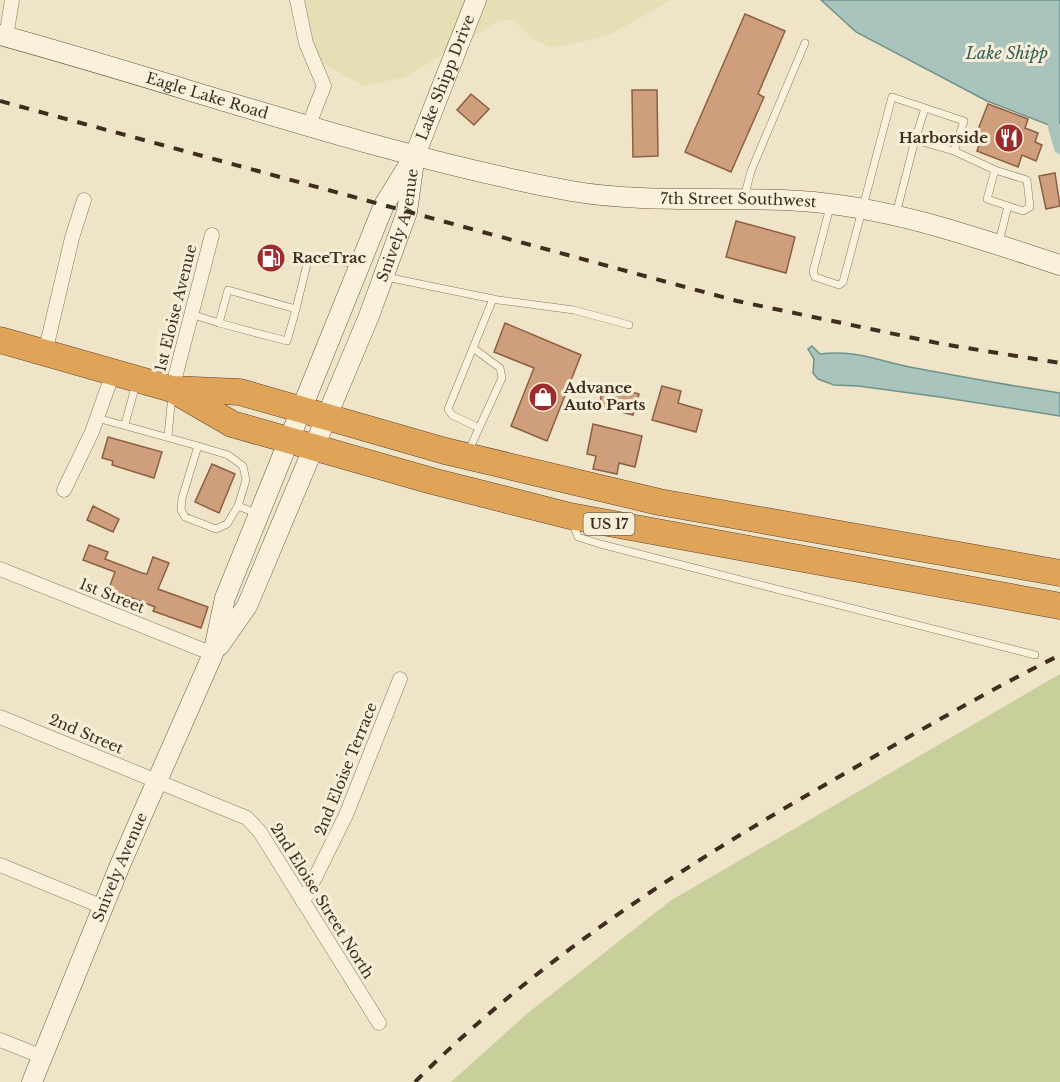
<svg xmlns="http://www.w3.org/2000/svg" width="1060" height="1082" font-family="'Libre Baskerville',serif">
<rect width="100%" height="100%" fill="#f0e4c8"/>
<g fill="#e6deb5">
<polygon points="304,0 469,0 449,51 405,77 363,86 323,64 313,41"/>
<polygon points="483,0 671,0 609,35 572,44 549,47 530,37 515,20 500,20 467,40"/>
</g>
<polygon fill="#c9cf9b" points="1060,674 1060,1082 451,1082 529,1012 670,901"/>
<g fill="#a9c4bc" stroke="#6f938a" stroke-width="1.5">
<polygon points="821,0 1060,0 1060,123 1054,127 987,101 856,32"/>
<path d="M812 346 820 354C854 349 882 362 915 368 963 377 1011 386 1060 393V416L940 397 858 386 834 385 818 379 813 373 814 359 808 349Z"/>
</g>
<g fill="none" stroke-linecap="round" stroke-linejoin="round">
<polyline stroke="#a9c4bc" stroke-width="12" points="1054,127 1060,148"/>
</g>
<g fill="#cf9f7d" stroke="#8d5f41" stroke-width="1.5">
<polygon points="745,14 785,31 758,94 764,97 731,172 685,152"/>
<polygon points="632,90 657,90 658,156 633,157"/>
<polygon points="471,94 489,109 474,125 457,110"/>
<polygon points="988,104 1028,119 1025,128 1038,133 1035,142 1042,145 1036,161 1022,155 1018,167 977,151 983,134 977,132"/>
<polygon points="1055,173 1060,206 1046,209 1039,176"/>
<polygon points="736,221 795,237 786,273 726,257"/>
<polygon points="505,323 581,355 547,441 511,426 534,368 494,352"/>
<polygon points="604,384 639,394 633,415 599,406"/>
<polygon points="662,386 681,391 678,403 702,410 696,432 652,420"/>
<polygon points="593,424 642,436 635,467 619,463 617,474 593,469 596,456 587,454"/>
<polygon points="108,437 162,452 154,478 112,465 113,461 102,458"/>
<polygon points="212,464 235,474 219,513 195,502"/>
<polygon points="93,506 119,519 113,532 87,520"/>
<polygon points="89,545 108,552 105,559 142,573 147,574 153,557 169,563 158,589 208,607 201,628 153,611 155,607 122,594 121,596 108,591 115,572 83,560"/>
</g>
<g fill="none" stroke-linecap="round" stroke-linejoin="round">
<g stroke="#8d765c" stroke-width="8">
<g id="lane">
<polyline points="915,140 925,108"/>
<polyline points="995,170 1027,180 1030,207 1023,211 1008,206"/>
<polyline points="744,198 751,171 805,43"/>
<polyline points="830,207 813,272 815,277 839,285 843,282 892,97 964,121 954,151"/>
<polyline points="896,214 915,140 954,151 995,170 987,199 1008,206 999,242"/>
<polyline points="386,277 498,300 574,310 629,325"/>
<polyline points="191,314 219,323 228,290 296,309 308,260 357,263"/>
<polyline points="219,323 287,341 296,309"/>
<polyline points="97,418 198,446 182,498 181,510 185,517 216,529 227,524 238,506 256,513"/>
<polyline points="125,424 136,384"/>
<polyline points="479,428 452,415 448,409 493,299"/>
<polyline points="168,436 172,395"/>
<polyline points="198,446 228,455 243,466 246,480 238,506"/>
<polyline points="469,450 502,378 500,368 473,348"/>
<polyline points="573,524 578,537 600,544 1035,655"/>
</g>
</g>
<g stroke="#8d765c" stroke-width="15">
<g id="street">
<polyline points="297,0 306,43 324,86 308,127"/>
<polyline points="6,37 12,0"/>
<polyline points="45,353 72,238 84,200"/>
<polyline points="172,389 212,235"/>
<polyline points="64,490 92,432 113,373"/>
<polyline points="0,569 213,654"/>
<polyline points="0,717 247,818 260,832 379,1023"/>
<polyline points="0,865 103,907"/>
<polyline points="303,902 346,815 400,679"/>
<polyline points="0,1040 43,1057"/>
</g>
</g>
<g stroke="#6f573f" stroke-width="21">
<g id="secondary">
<path id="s1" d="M0 35C190 87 377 155 571 191 646 204 724 196 800 201 891 207 974 237 1060 265"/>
<path id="s2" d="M219 646 247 606 369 316 407 212 414 161"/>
<path id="s3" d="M32 1082 120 865 213 654 225 598 384 205 415 155 476 0"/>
</g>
</g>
<g stroke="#5b4430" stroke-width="27">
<g id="highway">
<polyline points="0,340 172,389 240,392 445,451 659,502 1060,573"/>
<polyline points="175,391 232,424 432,481 570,516 1060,606"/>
</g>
</g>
<use href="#lane" stroke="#faf1dc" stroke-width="7"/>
<use href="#street" stroke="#faf1dc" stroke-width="14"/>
<use href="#secondary" stroke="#faf1dc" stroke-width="20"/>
<use href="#highway" stroke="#e0a458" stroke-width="26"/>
<g stroke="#3d2e20" stroke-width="4" stroke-dasharray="10 10" stroke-linecap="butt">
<polyline points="0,101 737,301 942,344 1060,363"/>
<path d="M415 1082C542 955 694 859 849 771 919 731 988 691 1060 655"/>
</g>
</g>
<defs>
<g id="restaurant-disc" transform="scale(1.5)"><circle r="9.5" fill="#9e2a2b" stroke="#f7eed8"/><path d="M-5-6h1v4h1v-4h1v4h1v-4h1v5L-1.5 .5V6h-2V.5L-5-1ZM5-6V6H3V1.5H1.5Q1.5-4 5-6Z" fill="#fff"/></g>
<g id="fuel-disc" transform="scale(1.5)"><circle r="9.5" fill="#9e2a2b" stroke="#f7eed8"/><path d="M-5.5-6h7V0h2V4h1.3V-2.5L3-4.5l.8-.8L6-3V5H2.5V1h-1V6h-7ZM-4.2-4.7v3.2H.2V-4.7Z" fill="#fff"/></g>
<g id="shop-disc" transform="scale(1.5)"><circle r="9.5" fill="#9e2a2b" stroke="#f7eed8"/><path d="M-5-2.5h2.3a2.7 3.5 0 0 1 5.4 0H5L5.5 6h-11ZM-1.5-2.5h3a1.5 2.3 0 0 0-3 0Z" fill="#fff"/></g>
</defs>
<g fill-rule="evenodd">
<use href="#restaurant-disc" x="1009" y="138"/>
<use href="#fuel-disc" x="271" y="258"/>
<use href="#shop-disc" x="543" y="397"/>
</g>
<g text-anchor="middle" stroke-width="6" stroke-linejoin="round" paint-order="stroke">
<rect fill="#f7eed8" stroke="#756857" stroke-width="1.5" x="583.5" y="513" width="51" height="22" rx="4.5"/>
<g font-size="14" font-weight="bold" fill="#3d2e20">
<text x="609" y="529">US 17</text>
</g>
<g font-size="15" fill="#3d2e20" stroke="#f7eed8">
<text dy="5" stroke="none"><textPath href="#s3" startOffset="1088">Lake Shipp Drive</textPath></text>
<text dy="5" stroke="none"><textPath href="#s1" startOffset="216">Eagle Lake Road</textPath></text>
<text dy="5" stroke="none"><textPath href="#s1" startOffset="760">7th Street Southwest</textPath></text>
<text dy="5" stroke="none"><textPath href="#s2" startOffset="459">Snively Avenue</textPath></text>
<text transform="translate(176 308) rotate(-76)" y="5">1st Eloise Avenue</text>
<text transform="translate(112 596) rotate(22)" y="5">1st Street</text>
<text transform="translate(86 734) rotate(23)" y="5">2nd Street</text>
<text transform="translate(346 769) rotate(-68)" y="5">2nd Eloise Terrace</text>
<text dy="5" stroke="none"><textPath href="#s3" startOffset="232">Snively Avenue</textPath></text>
<text transform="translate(322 901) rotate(58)" y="5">2nd Eloise Street North</text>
</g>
<g font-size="15" font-weight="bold" fill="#3d2e20" stroke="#f7eed8" text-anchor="start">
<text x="988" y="143" text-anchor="end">Harborside</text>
<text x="292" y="263">RaceTrac</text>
<text x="564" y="393">Advance<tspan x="564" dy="17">Auto Parts</tspan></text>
</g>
<g font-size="16" font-style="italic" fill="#2f5d5a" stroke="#f7eed8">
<text x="1007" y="59">Lake Shipp</text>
</g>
</g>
</svg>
